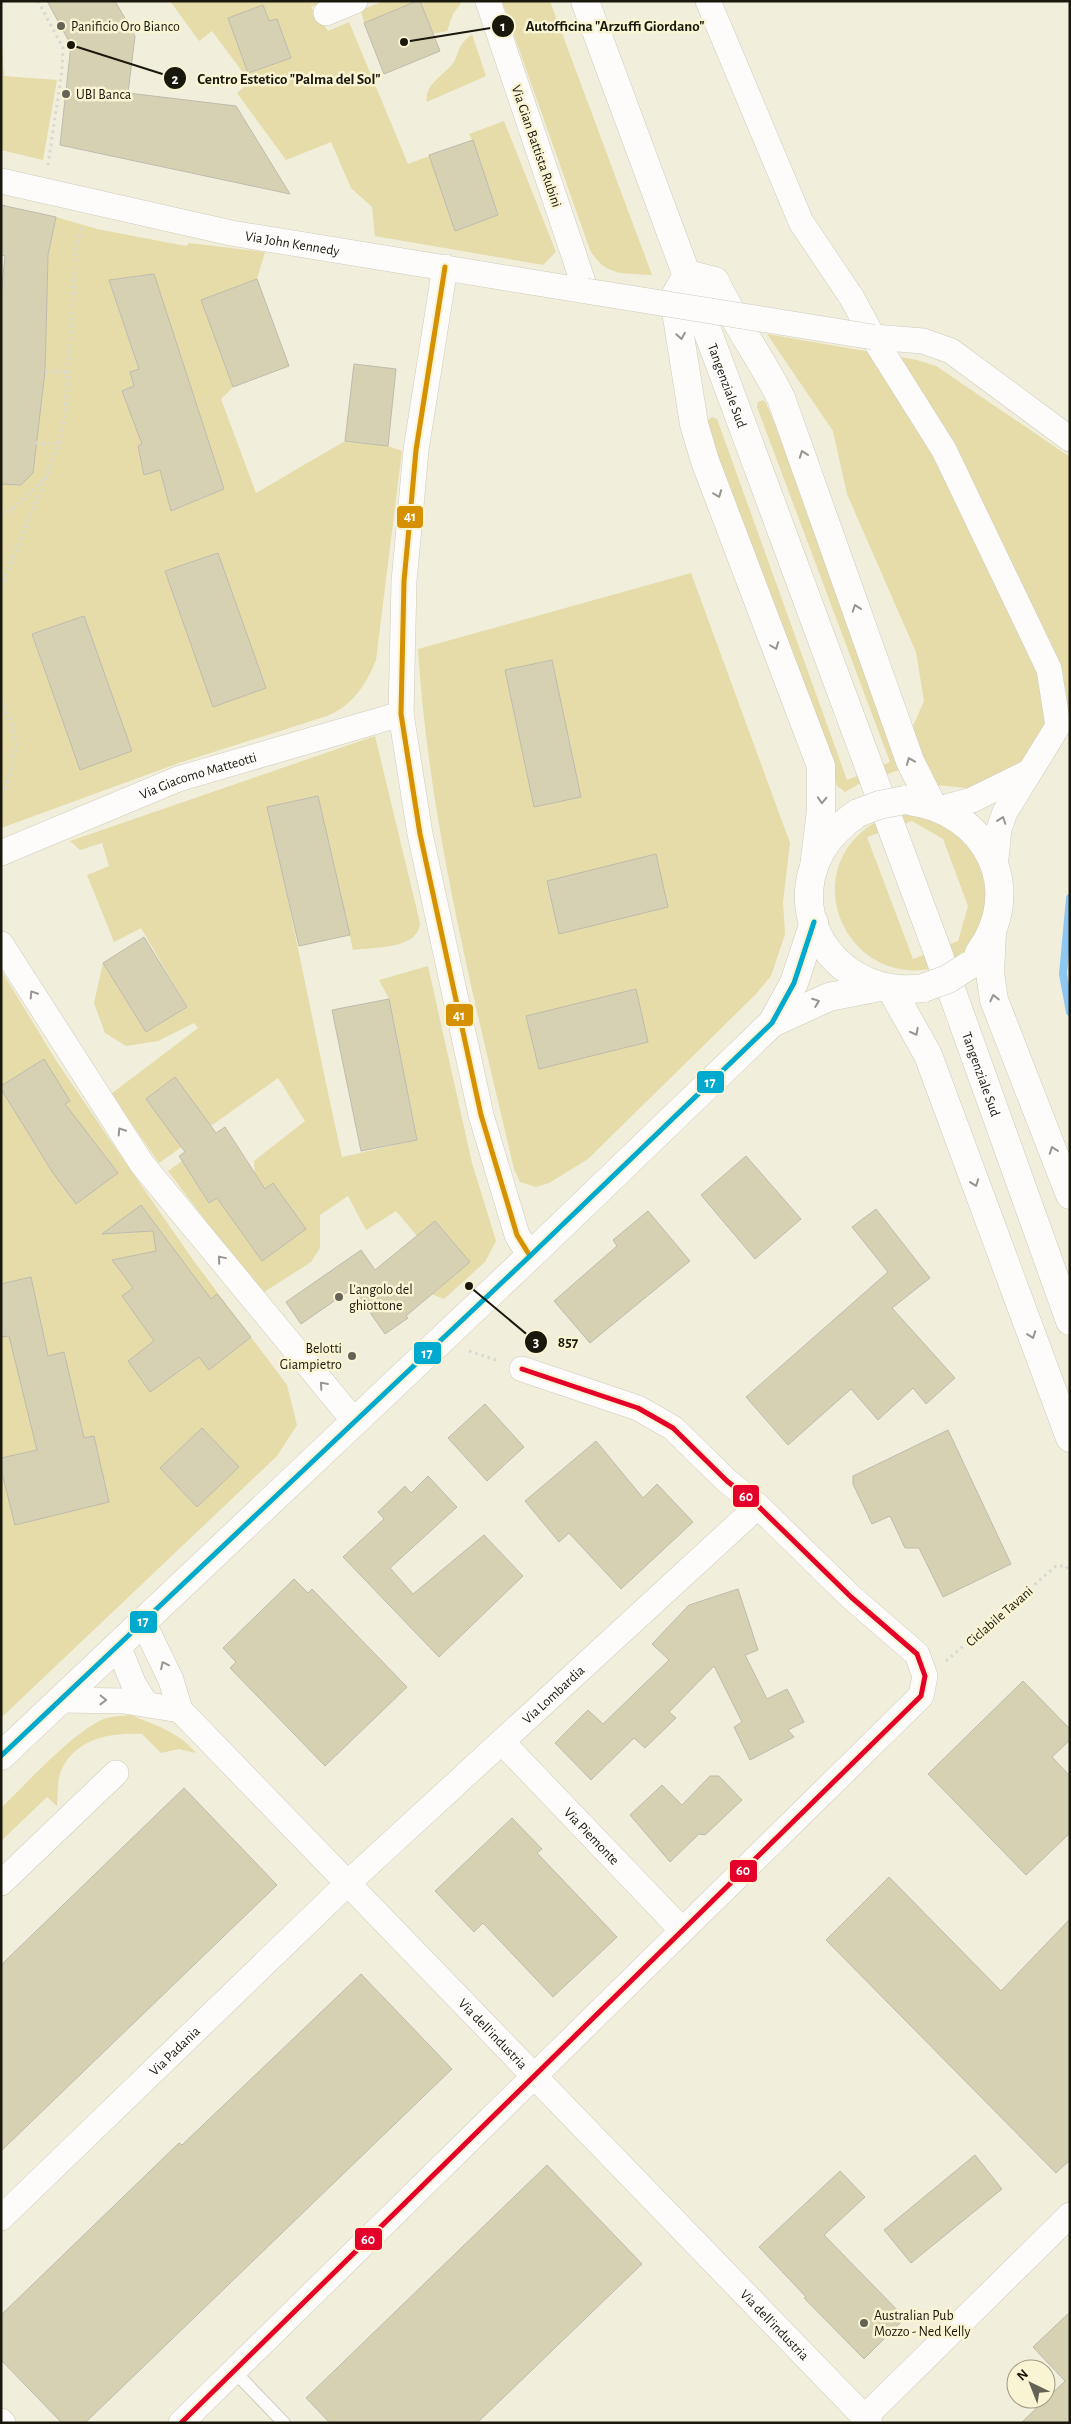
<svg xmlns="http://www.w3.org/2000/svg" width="1071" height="2424" font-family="'Alegreya Sans',sans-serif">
<rect width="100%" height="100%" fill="#f1eedb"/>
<g fill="#e5dca9" fill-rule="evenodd">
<polygon points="170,1 324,1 311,7 328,31 349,22 408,164 472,140 469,134 504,121 556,252 543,265 375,236 372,207 351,188 331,142 286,160 237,93 250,82 212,31 199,41"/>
<polygon points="384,1 417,1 364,23 361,10"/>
<polygon points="420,1 461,1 461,3 453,14 447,31 433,34"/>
<path d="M502 1H550L652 275C623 273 606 277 590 250Z"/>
<path d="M472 34 486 76 427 102C424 82 447 75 455 60 462 45 457 47 472 34Z"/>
<polygon points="2,48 4,76 57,80 43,160 1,150"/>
<path d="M56 217 97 229 186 246 189 243 265 252 257 279 201 300 233 387 221 399 256 493 345 441 388 446 402 451 376 660C366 685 353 705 327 716L179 763 1 828V484L21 485 33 473 45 371 48 255ZM154 274 224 489 172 511 160 470 130 411 122 391 134 386 139 369 109 280ZM218 553 266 688 166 571ZM84 616 132 751 80 770 32 634Z"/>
<polygon points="767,334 917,360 936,366 1070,457 1070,722 1002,780 975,789 937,785 910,733 924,701 916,652 847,494 833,431"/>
<polygon points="763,400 766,403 783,443 899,770 859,784 845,792 837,786 710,435 707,421 712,417 717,419 847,780 890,762 757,407 758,402"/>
<path d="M691 573 790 843 783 902 785 934 771 976 755 995 588 1159 549 1183 536 1187 520 1182 514 1169C474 998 429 825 418 649Z"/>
<path d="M375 736 420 923C418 950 373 947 353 950L318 796 268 808C294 924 316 1040 342 1157L417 1140 389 999 379 980 428 966 472 1163 496 1241 485 1262 444 1299 431 1294 470 1262 435 1221 417 1236 396 1211 366 1230 348 1196 320 1215V1248L311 1262 261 1294 168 1171 182 1161 209 1203 255 1174 254 1161 305 1121 278 1078 159 1163 111 1094 198 1028 194 1023 158 1041 126 1046 105 1033 94 1003 103 963 146 1032 187 1007 141 928 114 942 87 875 109 866 102 843 80 850 70 841Z"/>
<path d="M906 813 965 830 994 883C989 898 983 930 976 942 968 954 949 965 935 968 850 988 797 879 868 827 879 819 893 816 906 813ZM912 821 943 839 968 906 958 941 913 959 867 837Z"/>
<polygon points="1,970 57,1062 114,1146 193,1260 287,1385 297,1425 277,1456 1,1718"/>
<path d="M131 1715C155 1725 179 1732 196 1753L179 1749 161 1753 142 1734C111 1732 75 1738 61 1771 57 1780 58 1796 57 1806L47 1797 1 1841V1808C26 1784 74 1731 104 1719 112 1716 122 1716 131 1715Z"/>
</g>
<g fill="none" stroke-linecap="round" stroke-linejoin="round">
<polyline stroke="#8ec8f2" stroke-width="8" points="1070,898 1063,974 1070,1012"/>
</g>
<g fill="#d7d1b4" stroke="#bebbad">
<polygon points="47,1 115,1 135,36 128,93 236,106 290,194 60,145 71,45"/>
<polygon points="417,1 420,1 440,51 384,74 364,23"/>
<polygon points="263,5 269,21 277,19 291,58 248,73 228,18"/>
<polygon points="473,140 498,215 455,231 429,155"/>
<polygon points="1,205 56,217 48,255 45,371 33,473 21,485 1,484 1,296 5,256 1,255"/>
<polygon points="154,274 224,489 171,511 160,470 144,475 138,446 142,444 122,391 134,386 130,372 139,369 109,280"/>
<polygon points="257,279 289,366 233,387 201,300"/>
<polygon points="354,364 396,369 388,446 345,441"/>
<polygon points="218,553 266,688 213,707 165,571"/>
<polygon points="84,616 132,751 80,770 32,634"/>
<polygon points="552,660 581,797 534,807 505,670"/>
<polygon points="318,796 350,935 299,946 267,807"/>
<polygon points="656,854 668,907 559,934 547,881"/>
<polygon points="144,937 187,1007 146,1032 103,963"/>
<polygon points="636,989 648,1042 539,1069 526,1016"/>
<polygon points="389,999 417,1140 361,1151 332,1010"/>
<polygon points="44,1059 70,1101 65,1104 118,1173 76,1204 53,1173 1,1089 1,1086"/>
<polygon points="175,1077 216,1133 225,1127 265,1189 273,1183 306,1229 262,1261 217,1198 209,1203 179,1156 185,1152 146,1099"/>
<polygon points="746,1156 801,1219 755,1259 701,1195"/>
<polygon points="141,1205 211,1299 217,1294 251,1337 209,1370 199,1357 150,1392 128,1361 154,1341 122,1296 133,1288 112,1260 156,1251 153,1231 102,1234"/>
<polygon points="876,1209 930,1278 892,1308 955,1378 926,1404 913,1388 878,1420 851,1389 788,1445 746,1397 888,1272 852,1227"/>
<polygon points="648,1211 690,1261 590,1343 554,1301 617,1246 613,1240"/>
<polygon points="435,1221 470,1262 406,1316 408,1318 385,1334 353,1288 301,1324 286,1302 361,1250 375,1270"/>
<polygon points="31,1277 48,1356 64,1352 84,1438 94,1436 109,1502 15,1525 1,1469 1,1458 37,1450 9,1336 1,1337 1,1284"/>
<polygon points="485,1404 524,1447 487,1481 448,1438"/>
<polygon points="202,1428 239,1467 197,1507 160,1468"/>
<polygon points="948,1430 1011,1564 943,1597 919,1548 905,1548 890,1516 872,1524 853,1484 853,1476"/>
<polygon points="596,1441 643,1498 657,1484 693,1522 621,1589 569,1533 559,1542 525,1501"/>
<polygon points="428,1476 457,1507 390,1568 413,1594 484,1535 523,1576 439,1657 343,1557 384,1519 378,1512 405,1486 411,1493"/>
<polygon points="294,1579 308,1593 312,1589 407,1687 325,1766 230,1668 236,1662 223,1648"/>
<polygon points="738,1589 758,1650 745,1655 767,1699 787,1689 804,1722 788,1730 794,1737 750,1760 734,1727 742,1722 714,1666 669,1712 676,1718 645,1748 634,1738 591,1780 555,1743 588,1710 603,1724 669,1660 652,1644 689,1605"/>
<polygon points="1023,1681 1070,1729 1070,1740 1052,1757 1070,1776 1070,1833 1026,1875 928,1774"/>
<polygon points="710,1776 719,1776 742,1800 705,1835 699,1834 670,1862 630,1815 662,1785 682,1805"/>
<polygon points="184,1788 277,1885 1,2151 1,1965"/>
<polygon points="512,1818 542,1849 537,1853 617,1937 553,1997 483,1923 474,1932 435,1891"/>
<polygon points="889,1877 1001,1991 1070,1919 1070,2160 1056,2173 826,1940"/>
<polygon points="361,1974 452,2069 85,2423 62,2423 1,2360 1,2315 179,2143 182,2145"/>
<polygon points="975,2155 1002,2189 911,2263 884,2230"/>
<polygon points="547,2165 642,2264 477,2423 330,2423 306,2398"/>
<polygon points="840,2171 865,2197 824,2235 905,2318 864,2359 804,2298 806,2297 759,2247"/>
<polygon points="1070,2312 1070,2423 1021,2423 1065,2381 1033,2347"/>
</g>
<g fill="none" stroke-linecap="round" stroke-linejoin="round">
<g stroke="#cecbbd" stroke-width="14">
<polyline id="service" points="234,2371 284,2423"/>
</g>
<g stroke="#cecbbd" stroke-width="26">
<g id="minor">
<polyline points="708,1 801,222 852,298 873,337 944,450 1049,669 1058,726 1005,812 999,829 995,868"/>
<polyline points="326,13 355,1"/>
<path id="s1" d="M1 181 231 233 586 291 488 1"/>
<polyline points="445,267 416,450 409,528 404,581 401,714 420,834 481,1115 517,1235 530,1256"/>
<polyline points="873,337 923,341 951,351 1070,439"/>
<polyline points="942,808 972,800 1029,772"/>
<path id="s2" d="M1 853 178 779 401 714"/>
<polyline points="1,944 142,1164 355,1422"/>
<path id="s3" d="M143 1622 171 1680 180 1710 870 2423"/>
<polyline points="118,1646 134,1685 146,1704"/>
<polyline points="61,1700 124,1701 180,1710"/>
<path id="s4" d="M502 1742 682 1930"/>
<polyline points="1,1883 116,1773"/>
<path id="s5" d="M1 2218 348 1883 758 1506"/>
<polyline points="865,2417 1070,2215"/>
<polyline points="1,2421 3,2423"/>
<polyline points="181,2423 921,1696 925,1676 917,1654 851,1597 758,1506 727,1481 673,1428 638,1408 522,1369"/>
</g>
</g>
<g stroke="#cecbbd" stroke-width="29">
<g id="tertiary">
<path d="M909 801C985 810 1027 888 979 953"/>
<path d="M858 813C843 823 830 835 821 851 781 924 846 1000 923 988"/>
<polyline points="772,1023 829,997 880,987"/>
<polyline points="1,1756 530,1256 772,1023 794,983 814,922"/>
</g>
</g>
<g stroke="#cecbbd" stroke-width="29">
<g id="trunk">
<path id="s6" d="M585 1 937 950 1070 1321"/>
<path d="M687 274 715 281C734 322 761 358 781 398L910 761 932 805"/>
<polyline points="682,284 674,298 694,424 705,461 821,766 821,810 814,867"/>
<polyline points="992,932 990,973 994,1000 1070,1195"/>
<polyline points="891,989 928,1055 1070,1438"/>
</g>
</g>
<g stroke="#d9d9d3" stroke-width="3" stroke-dasharray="2.5 4" stroke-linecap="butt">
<polyline points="38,1 63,48 62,70 48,165"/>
<polyline points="45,371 68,372"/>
<polyline points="36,443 58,444"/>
<polyline points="1,514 12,510 44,478"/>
<polyline points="1,588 58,447 64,422 72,324 75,253 82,226"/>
<polyline points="1,700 11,722 17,746 5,790 1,793"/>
<polyline points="469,1351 499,1361"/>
<polyline points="946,1661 1056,1566 1066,1566 1070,1574"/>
</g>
<use href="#service" stroke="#fdfcfa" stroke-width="12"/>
<use href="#minor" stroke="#fdfcfa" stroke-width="25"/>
<use href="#tertiary" stroke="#fdfcfa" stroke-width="28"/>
<use href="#trunk" stroke="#fdfcfa" stroke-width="28"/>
<g stroke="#cecbbd" stroke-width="26" stroke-linecap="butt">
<polyline id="minor-bridge" points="586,291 873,337"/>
</g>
<g stroke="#cecbbd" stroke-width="29" stroke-linecap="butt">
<g id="tertiary-bridge">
<polyline points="858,813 879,805 905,800"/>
<polyline points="923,988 948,979 968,966"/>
</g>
</g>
<use href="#minor-bridge" stroke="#fdfcfa" stroke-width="25"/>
<use href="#tertiary-bridge" stroke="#fdfcfa" stroke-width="28"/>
<g stroke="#f9f4d3" stroke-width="9">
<polyline id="bus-1" points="445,267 416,450 409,528 404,581 401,714 420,834 481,1115 517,1235 530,1256"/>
</g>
<g stroke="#f9f4d3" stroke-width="9">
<polyline id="bus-2" points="1,1756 530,1256 772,1023 794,983 814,922"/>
</g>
<g stroke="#f9f4d3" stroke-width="9">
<polyline id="bus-3" points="181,2423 921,1696 925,1676 917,1654 851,1597 758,1506 727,1481 673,1428 638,1408 522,1369"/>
</g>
<use href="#bus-1" stroke="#d69102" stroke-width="5"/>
<use href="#bus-2" stroke="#00a9ce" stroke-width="5"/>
<use href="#bus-3" stroke="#e4002b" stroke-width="5"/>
</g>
<defs><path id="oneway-chevron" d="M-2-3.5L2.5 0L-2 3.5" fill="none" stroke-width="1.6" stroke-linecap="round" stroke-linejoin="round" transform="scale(1.25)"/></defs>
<g stroke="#97958f">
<use href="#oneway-chevron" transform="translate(681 336) rotate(80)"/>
<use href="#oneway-chevron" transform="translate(803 454) rotate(-110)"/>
<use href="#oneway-chevron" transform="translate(718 494) rotate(69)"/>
<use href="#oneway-chevron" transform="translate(856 608) rotate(-109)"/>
<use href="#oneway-chevron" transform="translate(775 646) rotate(69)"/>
<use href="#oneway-chevron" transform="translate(910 761) rotate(-112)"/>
<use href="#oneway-chevron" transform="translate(822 800) rotate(93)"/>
<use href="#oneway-chevron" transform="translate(1002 820) rotate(-71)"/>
<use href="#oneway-chevron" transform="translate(33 994) rotate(-123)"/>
<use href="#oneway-chevron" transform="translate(994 998) rotate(-103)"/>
<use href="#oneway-chevron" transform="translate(816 1002) rotate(-21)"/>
<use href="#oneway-chevron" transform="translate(915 1032) rotate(62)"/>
<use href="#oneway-chevron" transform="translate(121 1131) rotate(-123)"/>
<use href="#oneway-chevron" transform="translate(1053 1150) rotate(-110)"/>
<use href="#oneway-chevron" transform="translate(975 1183) rotate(70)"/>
<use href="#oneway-chevron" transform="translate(221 1259) rotate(-130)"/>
<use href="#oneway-chevron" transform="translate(1032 1335) rotate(70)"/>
<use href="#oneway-chevron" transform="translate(323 1385) rotate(-131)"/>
<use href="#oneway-chevron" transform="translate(164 1665) rotate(-116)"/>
<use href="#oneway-chevron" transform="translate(103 1700) rotate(1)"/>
</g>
<g fill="#656355" stroke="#f9f4d3" stroke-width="2">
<circle cx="61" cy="26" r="5"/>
<circle cx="66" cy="94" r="5"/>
<circle cx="339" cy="1297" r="5"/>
<circle cx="352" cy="1356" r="5"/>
<circle cx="864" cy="2323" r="5"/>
</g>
<g text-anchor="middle" stroke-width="5" stroke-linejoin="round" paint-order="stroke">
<g font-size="14" fill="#1a180d" stroke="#f9f4d3" text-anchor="start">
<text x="71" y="31">Panificio Oro Bianco</text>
<text x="76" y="99">UBI Banca</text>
<text x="349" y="1294">L'angolo del<tspan x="349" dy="16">ghiottone</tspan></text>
<text x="342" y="1353" text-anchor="end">Belotti<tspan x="342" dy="16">Giampietro</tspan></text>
<text x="874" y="2320">Australian Pub<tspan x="874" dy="16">Mozzo - Ned Kelly</tspan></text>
</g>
<g font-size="14" fill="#1a180d" stroke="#f9f4d3">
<text transform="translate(537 146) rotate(71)" y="5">Via Gian Battista Rubini</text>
<text dy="5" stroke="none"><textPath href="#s1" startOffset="298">Via John Kennedy</textPath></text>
<text dy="5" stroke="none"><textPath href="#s6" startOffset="410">Tangenziale Sud</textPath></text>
<text dy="5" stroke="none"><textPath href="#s2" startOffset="212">Via Giacomo Matteotti</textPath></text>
<text dy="5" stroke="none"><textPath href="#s6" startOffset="1144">Tangenziale Sud</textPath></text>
<text transform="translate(999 1616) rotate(-41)" y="5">Ciclabile Tavani</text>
<text dy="5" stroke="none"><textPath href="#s5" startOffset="761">Via Lombardia</textPath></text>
<text dy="5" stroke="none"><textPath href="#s4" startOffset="130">Via Piemonte</textPath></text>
<text dy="5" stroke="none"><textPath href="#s3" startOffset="546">Via dell'industria</textPath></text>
<text dy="5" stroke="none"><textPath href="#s5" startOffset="241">Via Padania</textPath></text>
<text dy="5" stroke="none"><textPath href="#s3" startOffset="951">Via dell'industria</textPath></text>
</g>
</g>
<path fill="none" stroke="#1a180d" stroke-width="2" d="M404 42L503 26M71 45L175 78M469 1286L536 1342"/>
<g fill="#1a180d" stroke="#f9f4d3" stroke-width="2">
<circle cx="404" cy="42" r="5"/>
<circle cx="71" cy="45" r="5"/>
<circle cx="469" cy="1286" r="5"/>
<circle cx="503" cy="26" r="12"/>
<circle cx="175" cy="78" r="12"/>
<circle cx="536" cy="1342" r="12"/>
</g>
<g font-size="15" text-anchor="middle" font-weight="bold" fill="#fff">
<text x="503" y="31">1</text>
<text x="175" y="84">2</text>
<text x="536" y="1347">3</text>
</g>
<g font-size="15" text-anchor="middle" font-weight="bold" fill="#1a180d" stroke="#f9f4d3" stroke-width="5" stroke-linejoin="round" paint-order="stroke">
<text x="615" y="31">Autofficina "Arzuffi Giordano"</text>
<text x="289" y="84">Centro Estetico "Palma del Sol"</text>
<text x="568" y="1347">857</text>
</g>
<g stroke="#f9f4d3" stroke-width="2">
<rect x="396" y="505" width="28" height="24" rx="5" fill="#d69102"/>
<rect x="445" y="1003" width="29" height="24" rx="5" fill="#d69102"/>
<rect x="696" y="1070" width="29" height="24" rx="5" fill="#00a9ce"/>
<rect x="413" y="1341" width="29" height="24" rx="5" fill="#00a9ce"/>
<rect x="732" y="1484" width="28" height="24" rx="5" fill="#e4002b"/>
<rect x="129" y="1610" width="29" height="24" rx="5" fill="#00a9ce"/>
<rect x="729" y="1859" width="29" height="24" rx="5" fill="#e4002b"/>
<rect x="354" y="2227" width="29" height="24" rx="5" fill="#e4002b"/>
</g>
<g font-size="14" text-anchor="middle" font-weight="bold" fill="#fff">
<text x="410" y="521">41</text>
<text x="459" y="1020">41</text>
<text x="710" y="1087">17</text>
<text x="427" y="1358">17</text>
<text x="746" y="1501">60</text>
<text x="143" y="1626">17</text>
<text x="743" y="1875">60</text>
<text x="368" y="2244">60</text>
</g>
<rect width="1071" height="2424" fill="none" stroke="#1a180d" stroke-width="5"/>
<g transform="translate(1031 2384) rotate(317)"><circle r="24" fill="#f9f4d3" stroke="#a09c84"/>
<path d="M0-4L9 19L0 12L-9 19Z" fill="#656355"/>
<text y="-8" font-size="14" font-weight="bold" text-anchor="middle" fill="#1a180d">N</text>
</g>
</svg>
